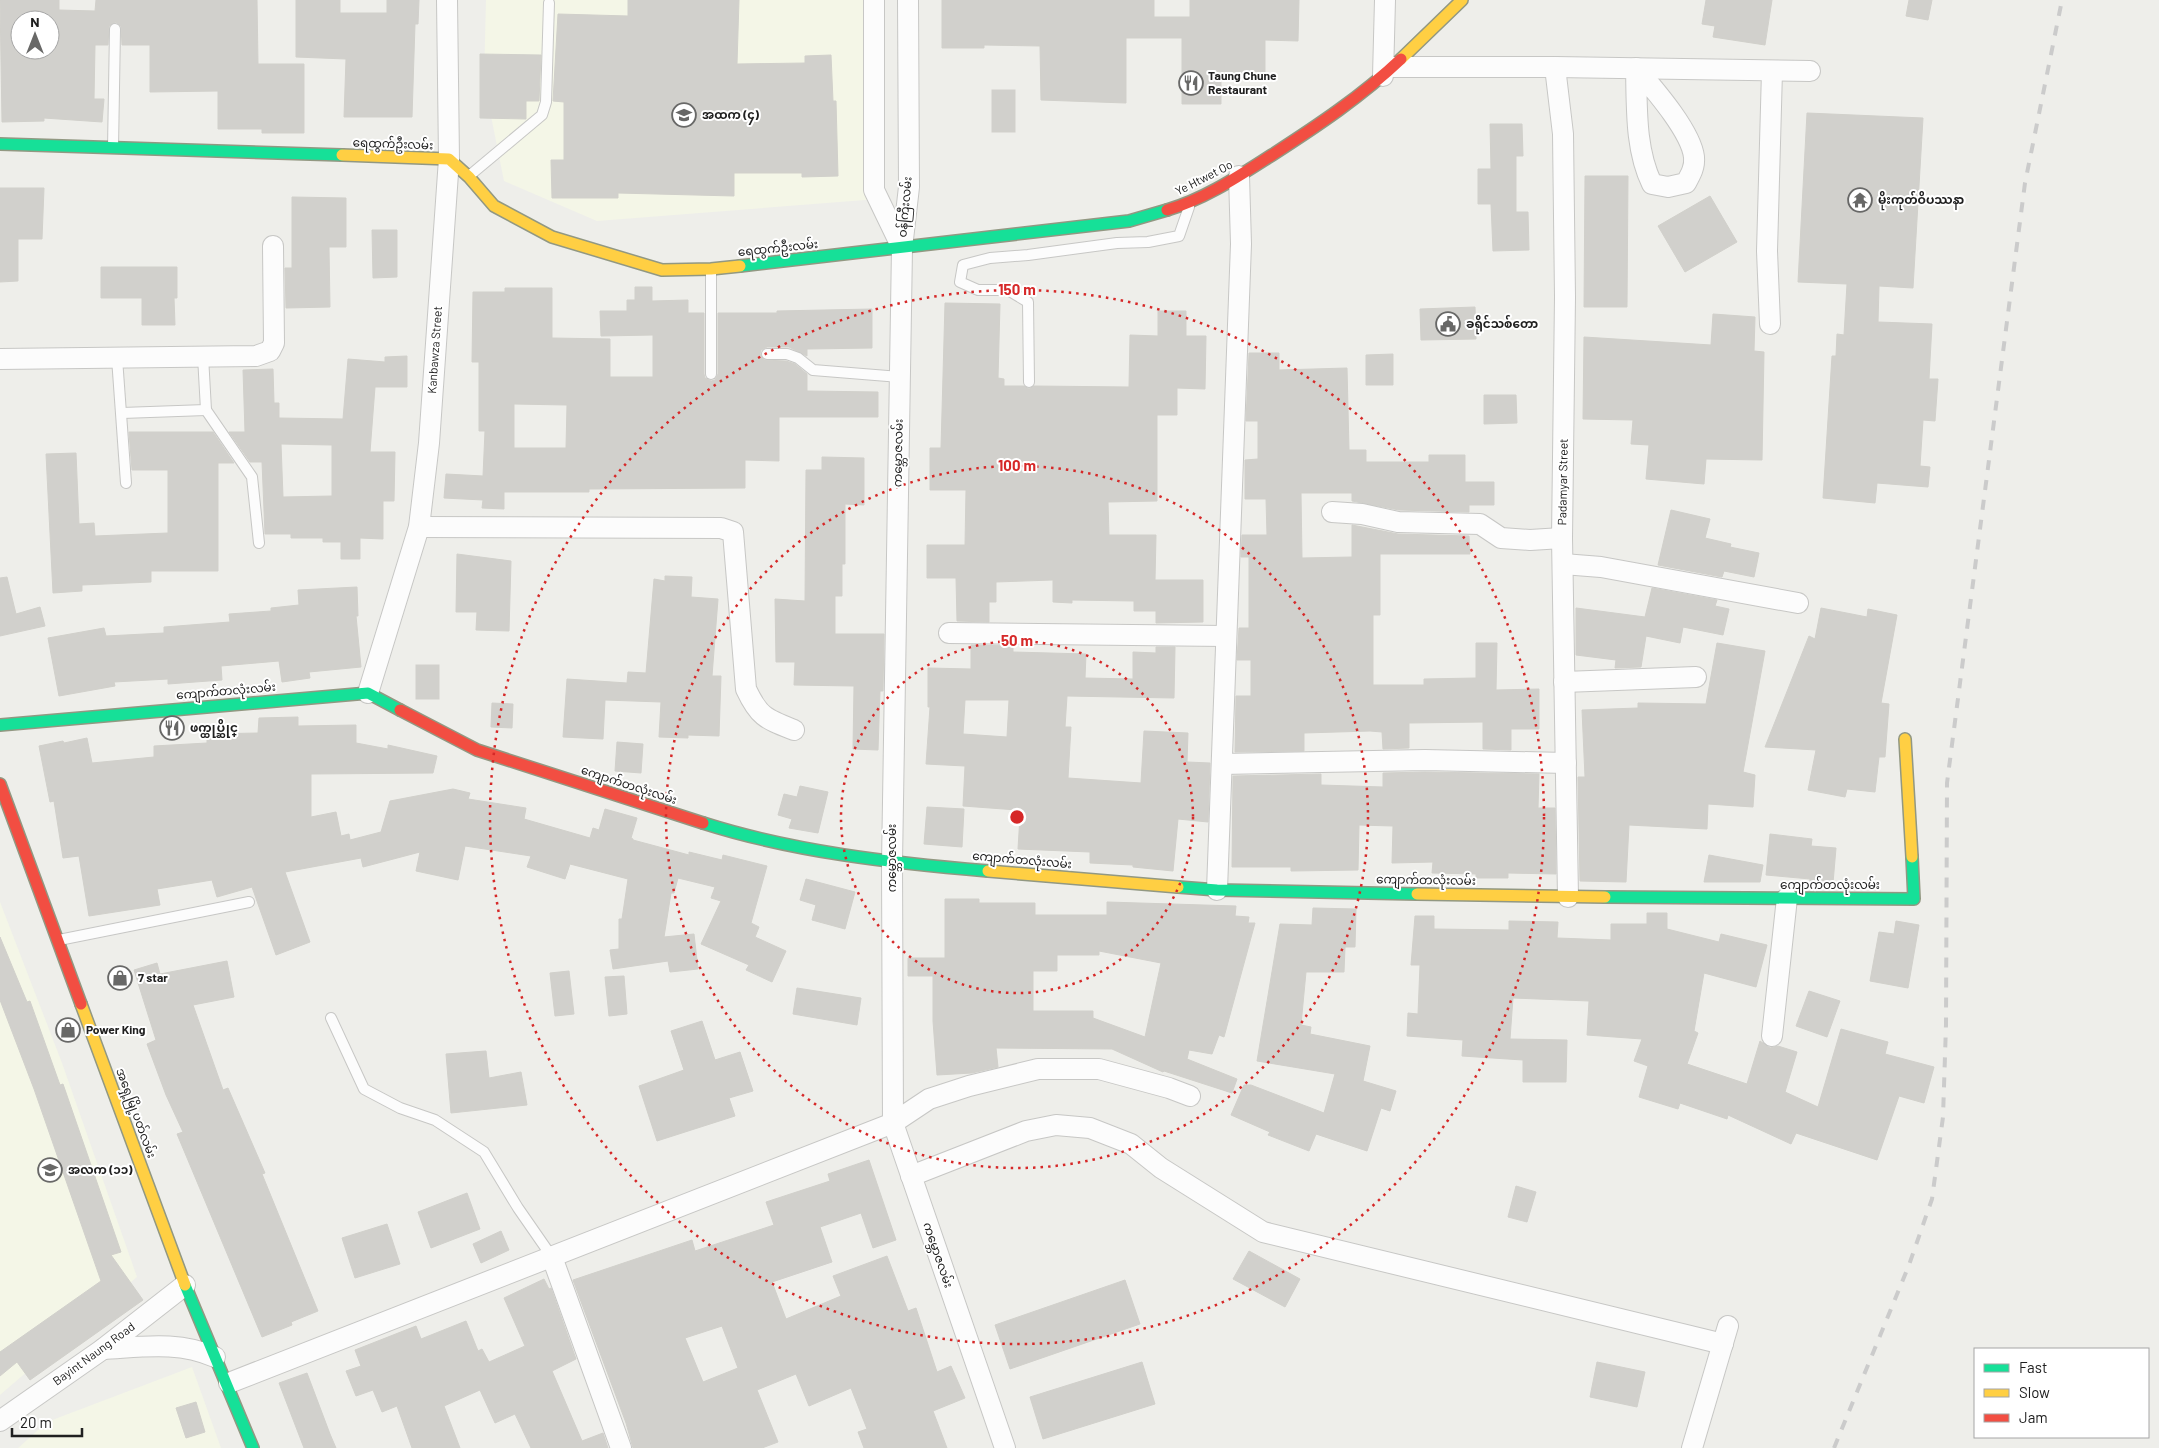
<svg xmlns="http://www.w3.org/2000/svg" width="2159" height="1448" font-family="Barlow,'Noto Sans Myanmar',sans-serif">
<rect width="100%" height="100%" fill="#eeeeea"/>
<g fill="#f4f6e7">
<polygon points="486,0 874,0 878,199 597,221 504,181 484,81"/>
<polygon points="0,902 62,1063 137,1277 0,1395"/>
<polygon points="192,1367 221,1448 18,1448 47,1422"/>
</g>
<g fill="#d1d0cc" stroke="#d1d0cb" fill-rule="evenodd">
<path d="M0 0H59V10L95 11 96 0H257L258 64H304V133H262V129H218V91L150 92V45H122L121 26 116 22 109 26 108 45H95L94 99H104L102 122 44 118V121L2 122ZM20 20H50V50H20Z"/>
<polygon points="296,0 340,0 340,13 387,13 387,0 419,0 418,24 415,24 412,117 344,117 346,59 296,57"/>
<polygon points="628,0 739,0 737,64 805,63 805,56 831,55 833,101 836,101 838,176 802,177 802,173 734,173 734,196 618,193 618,198 552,198 551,160 564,160 564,102 553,101 558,14 628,16"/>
<polygon points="942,0 1154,0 1154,17 1190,17 1190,0 1299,0 1298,41 1265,40 1265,77 1221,77 1221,104 1182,104 1182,38 1126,38 1126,103 1041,100 1040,46 984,45 984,48 942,48"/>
<polygon points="1706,0 1772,0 1765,45 1713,37 1715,26 1702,24"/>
<polygon points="1909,0 1932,0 1928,20 1906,16"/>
<polygon points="480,54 541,55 539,101 526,101 526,119 480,118"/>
<rect x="992" y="90" width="23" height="42"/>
<polygon points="1807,113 1923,118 1913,288 1879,286 1878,322 1932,324 1929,379 1938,379 1935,421 1923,420 1920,466 1930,467 1928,487 1877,483 1875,503 1823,498 1832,356 1836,356 1837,334 1844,335 1847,284 1798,282"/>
<polygon points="1490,124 1522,124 1523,156 1516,156 1516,212 1528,212 1529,250 1493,251 1491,204 1478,204 1478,169 1491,169"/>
<polygon points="1585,176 1628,176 1627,307 1584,307"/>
<polygon points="0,188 44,188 42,239 18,239 18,281 0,282"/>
<polygon points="1710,196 1737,242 1685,272 1658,226"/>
<polygon points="292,197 346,198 346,247 329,247 330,307 286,308 285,268 292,268"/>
<polygon points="372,230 397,230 397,277 373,278"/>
<polygon points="101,267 177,267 177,298 174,298 175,325 142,325 142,298 101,298"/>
<path d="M635 287H652V301L688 300V313H704V374L705 378 711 381 715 380 718 374V313H777V311L872 309V348L807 349V356L789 347H767L761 350 760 354 764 360 786 361 795 364 807 374V391L878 392V417H779V461L745 460V488L589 489V492H504V509L482 508 483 500 444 498 446 474 483 476 485 431H479V362H472L473 292H505V288H552V338L610 339V377H653V335L601 336 600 311H627V300H635ZM514 404 567 405 566 448H514Z"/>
<polygon points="945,303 1000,304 998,378 1004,379 1004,386 1024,386 1029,389 1034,386 1129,387 1130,335 1158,336 1158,311 1186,311 1186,336 1206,336 1205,389 1177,388 1177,415 1157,415 1157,501 1108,502 1109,535 1156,535 1155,580 1203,580 1203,622 1156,623 1156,611 1134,611 1134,601 1072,600 1072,603 1053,602 1053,580 996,582 996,602 989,602 989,622 957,621 956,578 927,578 927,545 965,545 966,490 930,490 930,448 941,448"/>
<polygon points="1475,307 1476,339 1421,340 1420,309"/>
<polygon points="1713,314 1755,317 1754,351 1764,352 1762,460 1706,459 1704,484 1646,479 1649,445 1631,444 1633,420 1583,419 1584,337 1711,345"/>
<polygon points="1249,353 1279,353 1279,370 1347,368 1349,450 1366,450 1366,462 1429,462 1429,455 1465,455 1465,482 1494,482 1494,505 1469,505 1469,512 1399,510 1352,501 1352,493 1301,493 1302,558 1352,557 1352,525 1398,534 1469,536 1470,554 1380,554 1380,615 1373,615 1373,685 1424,685 1424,679 1476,678 1476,643 1497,643 1496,690 1539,689 1539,729 1511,729 1511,750 1483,749 1483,722 1409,723 1409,748 1383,749 1382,732 1370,731 1304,733 1304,751 1235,752 1236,696 1251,696 1251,660 1237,660 1239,628 1249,628 1249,557 1241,557 1242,535 1267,535 1266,499 1245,499 1245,460 1258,459 1258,421 1246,421"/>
<polygon points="1393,354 1393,385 1366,385 1366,355"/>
<path d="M407 356V387H375L370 452H395L394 501H383V539L360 538V559H341V542H323V538H291V534H265L262 462H250L229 432H245L243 370 273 369 274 403H279V418L343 419 348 359 385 362V357ZM281 444 332 445V496L283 497Z"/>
<polygon points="1484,395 1516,395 1517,423 1484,424"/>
<polygon points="129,432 213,432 234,463 218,463 218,571 151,571 151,582 82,585 82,591 53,593 46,454 76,453 79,524 94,523 95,536 168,533 168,470 132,470"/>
<polygon points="822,457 864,458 864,505 845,504 845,564 842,564 842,596 835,596 835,634 884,634 883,691 880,691 878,750 853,749 854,686 794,685 795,662 776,662 775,599 805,601 806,470 822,470"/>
<polygon points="1671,510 1710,519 1705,538 1731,544 1730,547 1759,553 1754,577 1724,571 1722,577 1658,565"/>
<polygon points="457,554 511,561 509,631 476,630 477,612 456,612"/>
<polygon points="665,576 692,577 691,597 718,599 712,676 721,676 719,736 688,735 688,738 659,737 661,702 605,700 603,739 563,737 567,679 627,683 628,672 646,673 654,579 665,581"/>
<polygon points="7,577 16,614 40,607 45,626 0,636 0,578"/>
<polygon points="357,587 358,616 356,616 361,667 309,672 310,678 282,682 279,661 221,666 222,680 168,684 168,679 114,682 115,686 59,696 48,638 104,628 106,636 164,633 164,627 230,622 229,614 271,611 271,608 299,605 298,590"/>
<polygon points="1652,588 1717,600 1715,606 1729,609 1723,635 1683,627 1680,643 1646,636 1641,667 1615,668 1616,660 1576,655 1576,608 1645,617"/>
<polygon points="1821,608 1867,617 1868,609 1897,615 1881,703 1889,704 1885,757 1879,757 1875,792 1847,789 1845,797 1808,790 1816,750 1765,747 1809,636 1815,639"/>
<polygon points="1717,643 1765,651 1743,772 1755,775 1753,807 1708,804 1707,829 1629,825 1626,882 1580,881 1578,777 1585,777 1582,710 1638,708 1638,703 1706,704"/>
<path d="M971 645 1013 646V652L1086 654 1085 678 1133 679V652L1156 653V647H1175L1174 698 1067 696 1065 727H1071L1068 778 1141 783 1144 731 1188 733 1187 762 1210 763 1208 822 1178 819 1173 871 1133 867V865L1090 863V852L1018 849 1020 816H1017V810L963 806 965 766 926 764 930 707H928V668L971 669ZM965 700H1009L1007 737 963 734Z"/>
<rect x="416" y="665" width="23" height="34"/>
<polygon points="492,703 513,704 512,728 491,727"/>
<polygon points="298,717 298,726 356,725 356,743 388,749 388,745 437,756 433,773 311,774 311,817 336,812 341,836 349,834 350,840 381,832 390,801 453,789 470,793 468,799 526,808 524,819 590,838 593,828 599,830 605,809 637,818 631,838 633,839 633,840 689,855 689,852 722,860 723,855 767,866 751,923 759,927 755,937 786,951 772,982 746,970 749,965 701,944 721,901 711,898 715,887 678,878 674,893 671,893 664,937 694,934 698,969 670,972 668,961 613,969 610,950 619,949 619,919 622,919 628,879 570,864 565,879 527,867 531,856 465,846 458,880 416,871 420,852 363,867 361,858 285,872 310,942 276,955 252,887 217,897 212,880 157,889 160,905 89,916 79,856 63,858 54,801 50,802 39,746 63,741 64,743 87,738 92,763 154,757 154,746 207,743 207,734 258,733 259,718"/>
<polygon points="617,742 643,744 641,773 615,771"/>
<polygon points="1425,772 1539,774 1538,808 1555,808 1556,874 1508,873 1508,878 1476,878 1476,874 1432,873 1433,862 1392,863 1393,826 1359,825 1358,870 1291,871 1291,867 1232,867 1233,776 1321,774 1321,785 1383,787 1383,773"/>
<polygon points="800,786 828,792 818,833 789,828 792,819 778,815 784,794 797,797"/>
<polygon points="927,807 964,809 962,847 924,844"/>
<polygon points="1770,834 1812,839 1811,846 1836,848 1833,883 1810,882 1810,879 1766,875"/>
<polygon points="1709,855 1763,865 1760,882 1704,882"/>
<polygon points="806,879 855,892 845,929 812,920 816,905 800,900"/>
<path d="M945 899H979V903H1035V915H1107V902L1236 906 1235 916 1249 917 1248 923H1255L1224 1037 1219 1035 1212 1054 1189 1050 1187 1059 1237 1079 1232 1093 1164 1071 1163 1072 1112 1049 996 1048 998 1067 972 1073 937 1075 933 1021V976H908V958H945ZM1099 951 1161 963 1145 1037 1093 1018V1011H1033V971H1057V955H1099Z"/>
<polygon points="1313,908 1356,909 1355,947 1345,947 1344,972 1306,972 1301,1025 1311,1027 1310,1034 1370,1046 1363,1081 1396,1091 1390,1111 1381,1108 1367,1151 1316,1134 1309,1151 1268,1135 1270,1132 1231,1115 1244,1085 1251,1085 1324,1113 1335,1074 1257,1061 1280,924 1312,925"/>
<polygon points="1647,913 1667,913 1667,929 1719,942 1721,934 1767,945 1756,987 1704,973 1694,1031 1698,1033 1687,1064 1747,1084 1760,1041 1770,1048 1778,1046 1797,1052 1785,1092 1818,1107 1841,1029 1888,1042 1885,1054 1934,1067 1924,1103 1899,1096 1877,1160 1796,1133 1791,1144 1728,1115 1727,1119 1680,1103 1678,1109 1639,1097 1648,1066 1634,1061 1642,1039 1587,1035 1589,1001 1513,998 1510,1039 1567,1040 1566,1082 1523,1082 1523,1060 1462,1056 1463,1040 1407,1036 1408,1013 1418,1014 1420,965 1411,965 1415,916 1434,916 1434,929 1509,930 1509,921 1558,922 1557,938 1611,940 1611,924 1647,924"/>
<polygon points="1896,921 1919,925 1908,988 1870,981 1879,932 1894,934"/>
<polygon points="0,937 27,1002 30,1001 60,1085 63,1084 121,1252 111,1255 143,1300 30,1380 17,1362 0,1376 0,1352 101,1281 34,1089 0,1000"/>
<polygon points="227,961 234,997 193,1005 223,1090 228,1088 265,1173 262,1174 318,1311 291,1322 292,1325 262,1337 177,1134 183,1132 166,1095 147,1044 156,1040 134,970 157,963 160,974"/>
<polygon points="569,971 574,1014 555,1016 550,973"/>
<polygon points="624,976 627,1014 609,1016 605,977"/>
<polygon points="797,988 861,998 857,1025 793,1014"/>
<polygon points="1809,991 1840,1001 1827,1037 1796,1026"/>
<polygon points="702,1021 715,1060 740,1052 753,1091 729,1098 735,1116 657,1141 639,1086 684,1070 671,1031"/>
<polygon points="486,1051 489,1078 521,1072 527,1105 451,1113 446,1054"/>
<path d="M869 1160 896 1240 873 1248 861 1213 820 1227 832 1262 772 1282 786 1319 841 1296 833 1276 887 1256 908 1311 916 1308 937 1372 951 1366 965 1398 933 1411 947 1448H864L858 1432 867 1429 851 1388 809 1406 796 1374 757 1390 778 1442 762 1448H633L626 1423 573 1280 692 1240 695 1251 774 1225 766 1202 830 1181 828 1174ZM722 1326 738 1368 703 1382 685 1338Z"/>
<polygon points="1516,1186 1536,1192 1527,1222 1508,1217"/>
<polygon points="467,1193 480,1229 431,1248 418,1212"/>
<polygon points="387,1224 400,1264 355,1278 342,1238"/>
<polygon points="501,1231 509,1250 481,1263 473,1244"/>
<polygon points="1249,1251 1300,1279 1285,1307 1233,1279"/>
<polygon points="544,1279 549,1289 551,1288 576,1359 552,1371 582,1441 603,1433 608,1448 531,1448 515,1414 495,1423 480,1390 444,1406 460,1448 412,1448 397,1406 382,1412 373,1390 356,1396 346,1371 361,1366 355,1350 416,1326 421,1339 466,1321 478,1351 482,1349 489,1362 525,1346 504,1298"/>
<polygon points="1125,1280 1140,1324 1010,1369 995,1325"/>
<polygon points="1142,1362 1155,1404 1043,1439 1030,1397"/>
<polygon points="1597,1362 1645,1372 1637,1407 1590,1397"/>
<polygon points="307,1373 330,1434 336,1448 304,1448 279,1383"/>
<polygon points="196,1402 205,1432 186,1438 176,1408"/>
</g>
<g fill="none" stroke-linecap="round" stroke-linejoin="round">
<g stroke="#c7c7c5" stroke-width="12">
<g id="lane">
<polyline points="113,148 115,29"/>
<polyline points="469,176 542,115 546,102 549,3"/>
<polyline points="711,270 711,374"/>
<polyline points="767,354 787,354 798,358 813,370 900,377"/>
<polyline points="203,356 206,410 252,477 259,543"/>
<polyline points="117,358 126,483"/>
<polyline points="1029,382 1028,302 1008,290 978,290 960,282 963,265 990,258 1028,255 1117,243 1148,242 1179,236 1189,207"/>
<polyline points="122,413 206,410"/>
<polyline points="59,940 249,902"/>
<polyline points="331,1018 364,1089 400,1108 435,1120 484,1152 518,1208 552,1257"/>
</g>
</g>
<g stroke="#c7c7c5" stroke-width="22">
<g id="street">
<polyline points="874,0 874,190 902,248"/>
<polyline points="908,0 909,187 902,248 892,863 893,1123 1005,1448"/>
<polyline points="1393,67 1555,67 1810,71"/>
<polyline points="1555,67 1563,134 1565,297 1562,538 1568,897"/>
<path d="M1636 68C1653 88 1691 131 1694 157 1695 167 1691 174 1686 183L1668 187 1652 184C1635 149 1637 107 1636 68Z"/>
<polyline points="1383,76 1385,0"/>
<polyline points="1770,324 1767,251 1772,71"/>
<polyline points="0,359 256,356 270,351 274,343 273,246"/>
<polyline points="1332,512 1362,514 1398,522 1480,524 1501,538 1530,540 1562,538"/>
<path d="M419 527 721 528 733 532 746 689C759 717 766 719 794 730"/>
<polyline points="1563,564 1601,567 1798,603"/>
<polyline points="949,633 1225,636"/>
<polyline points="1564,682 1696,677"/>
<polyline points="368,693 419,527 429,443 449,159 447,0"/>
<polyline points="1222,764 1425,760 1566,763"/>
<polyline points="1217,890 1241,244 1239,176"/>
<polyline points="1772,1036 1787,898"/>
<polyline points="911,1176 1026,1131 1056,1125 1090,1128 1131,1144 1161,1168 1263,1232 1723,1344"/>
<polyline points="552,1257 621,1448"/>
<path d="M103 1349C143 1347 178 1341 215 1357"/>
<polyline points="229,1383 893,1123 929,1099 969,1086 1038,1069 1099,1069 1169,1088 1190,1096"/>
<polyline points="0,1421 103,1349 185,1285"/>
<polyline points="1692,1448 1728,1326"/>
</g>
</g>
<g stroke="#929882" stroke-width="14">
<g id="fast">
<polyline points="0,144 342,155"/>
<polyline points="740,266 1129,221 1167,210"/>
<polyline points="0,725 368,693 400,710"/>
<path d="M703 823C794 852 892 863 988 871"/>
<polyline points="1178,887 1217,890 1417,894"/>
<polyline points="1605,897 1914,899 1912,857"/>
<polyline points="185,1285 253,1448"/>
</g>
</g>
<g stroke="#929882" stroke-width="14">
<g id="slow">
<polyline points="1401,59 1462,0"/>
<polyline points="342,155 449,159 469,177 494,206 552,237 662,270 711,269 740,266"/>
<polyline points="1905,739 1912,857"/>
<polyline points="988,871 1178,887"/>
<polyline points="1417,894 1605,897"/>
<polyline points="81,1004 185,1285"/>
</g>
</g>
<g stroke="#929882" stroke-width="14">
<g id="jam">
<path d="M1167 210C1205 199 1239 176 1272 155 1317 126 1362 96 1401 59"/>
<polyline points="400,710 477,750 703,823"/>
<polyline points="0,784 81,1004"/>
</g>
</g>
<use href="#lane" stroke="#fcfcfc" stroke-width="10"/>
<use href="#street" stroke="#fcfcfc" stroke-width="20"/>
<use href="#fast" stroke="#16e098" stroke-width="11"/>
<use href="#slow" stroke="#ffcf43" stroke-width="11"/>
<use href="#jam" stroke="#f24e42" stroke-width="11"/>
<polyline stroke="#cbcbcb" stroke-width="4" stroke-dasharray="10 10" stroke-linecap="butt" points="1834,1448 1909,1265 1932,1199 1943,1117 1946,1025 1947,783 2025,183 2062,0"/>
</g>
<g fill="none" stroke="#d62828" stroke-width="2.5" stroke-dasharray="2.5 5">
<circle cx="1017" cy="817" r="176"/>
<circle cx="1017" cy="817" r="351"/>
<circle cx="1017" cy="817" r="527"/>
</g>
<defs>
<g id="restaurant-ring" transform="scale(1.25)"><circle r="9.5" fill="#fff" stroke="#686867" stroke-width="1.5"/><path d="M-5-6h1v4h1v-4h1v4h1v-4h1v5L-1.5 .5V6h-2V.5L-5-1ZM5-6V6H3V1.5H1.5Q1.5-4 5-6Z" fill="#686867"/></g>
<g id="school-ring" transform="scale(1.25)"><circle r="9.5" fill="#fff" stroke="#686867" stroke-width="1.5"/><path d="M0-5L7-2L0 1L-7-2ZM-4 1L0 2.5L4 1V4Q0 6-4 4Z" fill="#686867"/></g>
<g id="temple-ring" transform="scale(1.25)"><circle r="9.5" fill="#fff" stroke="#686867" stroke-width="1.5"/><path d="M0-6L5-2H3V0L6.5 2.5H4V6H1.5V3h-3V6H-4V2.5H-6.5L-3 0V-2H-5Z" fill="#686867"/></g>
<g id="civic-ring" transform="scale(1.25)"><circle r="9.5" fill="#fff" stroke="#686867" stroke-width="1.5"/><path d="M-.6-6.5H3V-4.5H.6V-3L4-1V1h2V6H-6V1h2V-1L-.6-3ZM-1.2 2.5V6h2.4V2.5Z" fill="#686867"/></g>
<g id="shop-ring" transform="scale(1.25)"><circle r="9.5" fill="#fff" stroke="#686867" stroke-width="1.5"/><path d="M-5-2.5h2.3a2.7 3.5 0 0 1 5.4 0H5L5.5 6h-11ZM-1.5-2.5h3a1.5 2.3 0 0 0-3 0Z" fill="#686867"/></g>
</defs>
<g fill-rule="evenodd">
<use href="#restaurant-ring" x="1191" y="83"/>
<use href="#school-ring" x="684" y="115"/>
<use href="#temple-ring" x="1860" y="200"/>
<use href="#civic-ring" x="1448" y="324"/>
<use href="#restaurant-ring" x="172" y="728"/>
<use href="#shop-ring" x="120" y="978"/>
<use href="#shop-ring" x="68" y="1030"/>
<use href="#school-ring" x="50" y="1170"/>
</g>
<g text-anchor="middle" stroke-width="4" stroke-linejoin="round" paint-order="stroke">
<g font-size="12" font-weight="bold" fill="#202020" stroke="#fff" text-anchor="start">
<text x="1208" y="80">Taung Chune<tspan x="1208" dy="14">Restaurant</tspan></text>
<text x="702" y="119">အထက (၄)</text>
<text x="1878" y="204">မိုးကုတ်ဝိပဿနာ</text>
<text x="1466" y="328">ခရိုင်သစ်တော</text>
<text x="190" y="732">ဖက္ထုပ္ဆိုင္</text>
<text x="138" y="982">7 star</text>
<text x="86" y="1034">Power King</text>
<text x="68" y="1174">အလက (၁၁)</text>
</g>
<g font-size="12" fill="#202020" stroke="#fff">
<text transform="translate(393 144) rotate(2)" y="4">ရေထွက်ဦးလမ်း</text>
<text transform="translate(1204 178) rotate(-27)" y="4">Ye Htwet Oo</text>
<text transform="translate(905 207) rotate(-85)" y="4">ဝန်ကြီးလမ်း</text>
<text transform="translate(778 248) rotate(-6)" y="4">ရေထွက်ဦးလမ်း</text>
<text transform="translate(435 350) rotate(-86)" y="4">Kanbawza Street</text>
<text transform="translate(898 453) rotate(-89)" y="4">ကမ္ဘောဇလမ်း</text>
<text transform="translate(1563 482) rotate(-89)" y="4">Padamyar Street</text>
<text transform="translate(226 691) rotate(-5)" y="4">ကျောက်တလုံးလမ်း</text>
<text transform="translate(629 785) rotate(18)" y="4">ကျောက်တလုံးလမ်း</text>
<text transform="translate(892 858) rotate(-90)" y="4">ကမ္ဘောဇလမ်း</text>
<text transform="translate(1022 860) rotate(5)" y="4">ကျောက်တလုံးလမ်း</text>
<text transform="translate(1426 880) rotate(1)" y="4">ကျောက်တလုံးလမ်း</text>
<text x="1830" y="889">ကျောက်တလုံးလမ်း</text>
<text transform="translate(136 1113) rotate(70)" y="4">အရှေ့မြို့ပတ်လမ်း</text>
<text transform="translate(938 1255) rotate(71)" y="4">ကမ္ဘောဇလမ်း</text>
<text transform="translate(94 1354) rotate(-36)" y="4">Bayint Naung Road</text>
</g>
</g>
<circle cx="1017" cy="817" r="8" fill="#d62828" stroke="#fff" stroke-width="2.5"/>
<g font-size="15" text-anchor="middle" font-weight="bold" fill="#d62828" stroke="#fff" stroke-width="4" stroke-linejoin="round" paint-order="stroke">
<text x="1017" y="295">150 m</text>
<text x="1017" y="471">100 m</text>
<text x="1017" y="646">50 m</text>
</g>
<rect x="1974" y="1348" width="175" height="90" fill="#ffffff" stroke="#a6a6a6"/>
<rect x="1984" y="1364" width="25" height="8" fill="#16e098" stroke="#a6a6a6"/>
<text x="2019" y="1373" font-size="15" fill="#202020">Fast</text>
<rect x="1984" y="1389" width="25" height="8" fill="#ffcf43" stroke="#a6a6a6"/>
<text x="2019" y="1398" font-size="15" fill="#202020">Slow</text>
<rect x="1984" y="1414" width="25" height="8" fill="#f24e42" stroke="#a6a6a6"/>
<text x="2019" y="1423" font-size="15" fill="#202020">Jam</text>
<g transform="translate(35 35)"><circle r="24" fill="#ffffff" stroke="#a6a6a6"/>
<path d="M0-4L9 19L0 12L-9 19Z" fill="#686867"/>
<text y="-8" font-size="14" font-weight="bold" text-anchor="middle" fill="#202020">N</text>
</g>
<path d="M12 1428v8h70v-8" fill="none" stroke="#202020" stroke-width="2.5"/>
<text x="20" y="1428" font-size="15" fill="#202020" stroke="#ffffff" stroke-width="4" paint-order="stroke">20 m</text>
</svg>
